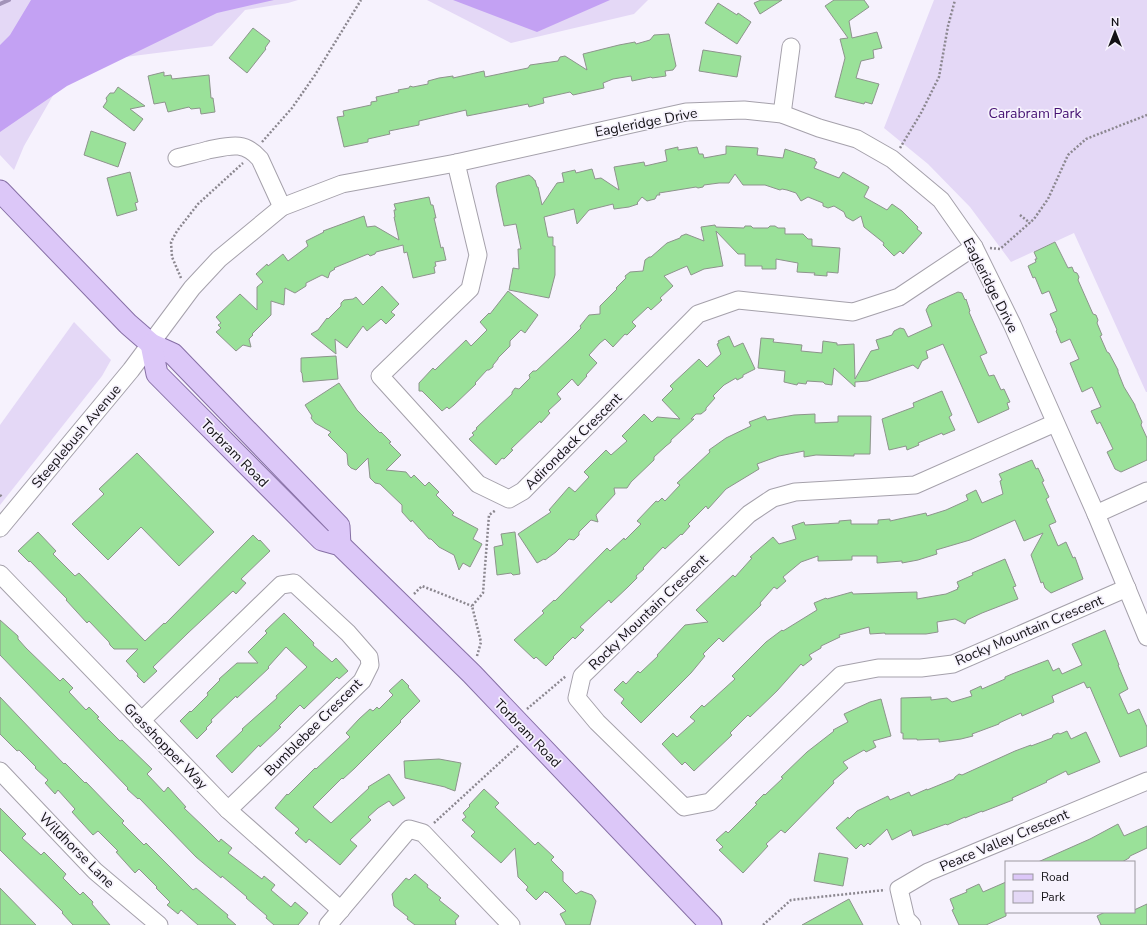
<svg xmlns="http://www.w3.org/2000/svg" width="1147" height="925" font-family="'Nunito Sans',sans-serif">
<rect width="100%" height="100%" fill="#f6f2fd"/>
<g fill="#e4d8f6">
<polygon points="0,0 298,0 288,3 245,10 212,46 117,58 63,78 24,146 14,170 0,155"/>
<polygon points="427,0 648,0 634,14 511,43"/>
<polygon points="934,0 1147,0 1147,392 1146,392 1074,233 1011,262 970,207 928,164 884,128"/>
<polygon points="74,322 111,360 102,376 0,505 0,425"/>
</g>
<g fill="#c3a1f3">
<polygon points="31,0 274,0 217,13 67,86 0,132 0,45 10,35"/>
<polygon points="453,0 610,0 537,32"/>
</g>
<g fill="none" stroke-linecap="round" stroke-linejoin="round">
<polyline stroke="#a293b8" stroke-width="4" points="0,4 9,0"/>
</g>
<g fill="#9ae199" stroke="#8d948c">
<polygon points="761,0 782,0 760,14 754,3"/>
<polygon points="834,0 864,0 869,7 849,21 852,38 877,32 882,48 873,50 874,58 861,61 856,78 879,84 872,104 865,102 864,104 835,97 845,58 840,39 848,38 825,6"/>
<polygon points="718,3 737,15 738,13 751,22 737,44 705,23"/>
<polygon points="253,28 270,41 265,48 266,49 247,73 229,58"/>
<polygon points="669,34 676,66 673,70 665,71 666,76 652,78 651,77 632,81 631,76 613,79 603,83 604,88 573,95 570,92 543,98 544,103 529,107 528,104 467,116 466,110 419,121 419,125 389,131 390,134 368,139 368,142 344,147 337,117 344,116 343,111 371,105 371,102 377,101 376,97 399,92 398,90 409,88 410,86 413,87 428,84 428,81 439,78 453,76 453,78 484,71 485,77 528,68 530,65 558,61 560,57 565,56 587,70 583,54 619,45 635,42 636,44 650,40 654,35"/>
<polygon points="703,50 741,56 737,77 699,71"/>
<polygon points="164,72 164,76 171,75 172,79 209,75 211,98 213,98 215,112 201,114 200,108 191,109 189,107 168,112 165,102 154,104 148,76"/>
<polygon points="118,87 145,106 130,109 143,119 134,131 103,107 107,101 106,98 110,93 114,93"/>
<polygon points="91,131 126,143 118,167 84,155"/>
<polygon points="726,146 758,148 757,155 783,158 785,149 815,159 815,161 817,162 814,168 839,178 843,172 869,187 864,197 887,210 892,204 902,211 918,227 917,229 922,233 903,254 900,251 894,256 883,245 884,243 864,227 861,216 853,221 846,217 844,212 834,206 828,208 823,206 823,203 808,197 801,201 796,193 787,190 782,189 780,190 765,185 743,185 735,174 729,183 719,183 704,185 703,187 698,188 696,187 659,193 660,195 657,195 655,199 647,201 642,197 637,203 638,204 629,207 614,209 613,204 589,210 577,224 574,209 544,217 548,237 553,237 553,246 555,246 555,275 549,298 509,290 513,268 519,269 518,249 521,249 516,224 504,226 497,193 496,186 498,183 529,175 533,178 534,180 535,180 537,187 538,187 542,205 557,183 564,182 562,173 575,170 576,173 592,169 595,179 601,178 619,190 614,167 644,162 645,166 667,161 665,150 678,147 678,150 697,147 699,154 703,154 704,158 726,154"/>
<polygon points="130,172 138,202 135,203 137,210 117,216 107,178"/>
<polygon points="429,197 431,205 433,205 436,218 434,218 441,248 443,247 446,260 435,262 436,266 434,267 435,273 413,278 407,252 404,253 403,245 376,252 375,254 370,256 368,254 334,268 335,269 330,272 328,278 322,275 306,283 306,286 295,293 285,288 284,305 271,301 271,315 252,334 253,335 249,339 251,347 243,345 236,351 216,332 221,328 218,325 221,323 216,317 240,294 257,310 257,287 263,282 256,274 267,264 268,266 283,254 288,261 308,246 306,241 324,232 323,231 364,216 367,227 375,226 399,240 394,217 395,217 394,210 396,210 394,204"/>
<polygon points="715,225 716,227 744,228 745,226 751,226 753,228 768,228 770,226 775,226 778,228 785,228 785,234 803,234 808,239 812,239 812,246 840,248 838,273 827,272 827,276 814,275 815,273 797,272 798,263 776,259 776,269 762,269 762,266 745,266 745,254 738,254 716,231 723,266 704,269 691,275 687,266 664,276 673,286 660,298 662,300 651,310 648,307 632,322 636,326 627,335 625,334 613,347 605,339 600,343 589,355 597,363 586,375 587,376 578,386 572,379 557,394 561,399 548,411 550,413 541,423 540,421 511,449 513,450 504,459 502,458 496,465 469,439 474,435 472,433 477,429 476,428 512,394 512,392 515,388 519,389 530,378 529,375 533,371 536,371 568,341 581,328 580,326 589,315 600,314 600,306 617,289 616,288 626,278 625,276 630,272 643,271 645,260 649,257 651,257 667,243 680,238 681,236 686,234 704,241 701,227"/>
<polygon points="1055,242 1068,268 1072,267 1074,272 1077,273 1079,277 1078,280 1093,314 1096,315 1098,320 1097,323 1102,335 1100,336 1107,352 1109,353 1118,370 1118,372 1124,387 1135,405 1135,406 1142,422 1141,425 1147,438 1147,460 1121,472 1115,469 1107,452 1113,449 1100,422 1097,424 1091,411 1101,407 1092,387 1082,392 1070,363 1079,359 1070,339 1061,343 1056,331 1057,330 1050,314 1057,311 1049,291 1042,294 1035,277 1033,278 1028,266 1036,262 1035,259 1037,259 1034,252"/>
<polygon points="382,286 399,304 391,312 395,315 386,324 381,319 367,331 363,326 347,348 335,339 336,354 311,334 318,330 327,318 328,319 341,306 341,303 344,300 353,299 356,297 363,305"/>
<polygon points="508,291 538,315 525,333 521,330 510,341 510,346 498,358 498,359 493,365 493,367 489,370 487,370 475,383 476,384 454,405 449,409 447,407 442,411 422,391 419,391 419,383 433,368 435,370 466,340 471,346 487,330 480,322 489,313 490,314"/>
<polygon points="958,292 962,293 965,300 966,299 970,311 969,312 987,353 980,356 989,376 994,375 1001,390 1004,389 1010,402 1007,403 1009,409 978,423 943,344 926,351 928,358 922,361 918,369 913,365 868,381 855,382 855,387 834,368 832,385 825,384 823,382 807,381 806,384 798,383 797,385 784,382 785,371 758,368 761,338 774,339 773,342 802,345 801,351 822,353 823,341 837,343 837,345 854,344 855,379 871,351 879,349 876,340 892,335 894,331 900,328 904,329 908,337 932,326 926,310 929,305"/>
<polygon points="729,336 734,347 743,343 755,369 743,375 743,377 737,380 736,378 724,385 713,396 715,398 706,408 706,410 701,414 696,414 691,419 694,419 671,440 671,442 666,446 654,457 654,460 631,482 627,488 614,488 615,494 596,515 598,522 591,520 579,532 579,535 574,540 569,539 556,552 545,560 544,559 537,563 518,534 551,512 549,510 569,487 575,492 589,477 584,472 606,450 611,455 627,441 622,436 644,414 652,422 657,417 680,419 662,400 673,389 670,386 699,359 707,367 721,354 717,344 719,343 718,341"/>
<polygon points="336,356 338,379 303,382 302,373 301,372 301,358"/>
<polygon points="339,383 357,410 380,433 381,432 391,442 389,443 401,455 386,470 406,472 411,478 414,475 425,486 429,482 439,492 436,495 454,513 452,515 478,529 473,539 482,544 470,567 463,563 459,570 454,555 439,547 431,539 429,539 412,520 411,522 402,512 402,505 380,484 375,483 370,478 368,458 356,470 351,468 348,465 347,454 328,435 331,432 315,423 311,418 312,416 305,405"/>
<polygon points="942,391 952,415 949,417 955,430 943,435 942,433 918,443 919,445 907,450 906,446 889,450 882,419 914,407 913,403"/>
<polygon points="815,414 815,423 838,422 838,416 871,416 870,454 854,454 854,456 816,455 804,457 804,451 779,456 757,464 759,469 726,489 708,509 706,506 688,524 690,526 682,535 681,534 665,549 663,547 643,568 644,569 636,576 637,578 628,587 611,603 609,600 580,627 584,630 575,639 573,637 553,657 554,658 546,666 536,657 534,659 514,640 544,613 542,611 554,600 555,601 607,548 610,551 624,538 625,540 641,524 637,521 656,501 658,502 662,498 665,501 680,485 677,483 710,452 709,450 726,438 751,426 749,422 765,416 767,420 794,415"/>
<polygon points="137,453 214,532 179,566 141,527 108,560 72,524 104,494 99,489"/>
<polygon points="1032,460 1036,469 1038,468 1044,481 1042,482 1049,497 1046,499 1056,522 1049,525 1058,546 1066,542 1073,558 1075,557 1083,579 1051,593 1045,588 1043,582 1041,583 1031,555 1043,533 1024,541 1015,520 970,540 936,550 937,554 918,560 902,563 902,561 877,563 877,556 852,556 852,560 818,561 818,556 801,562 783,577 786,581 777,589 774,587 760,603 761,605 723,642 719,638 703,654 705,656 691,673 641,723 621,703 624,699 614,690 623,681 626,684 638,671 640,673 658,656 657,655 685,625 708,622 696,610 733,575 735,577 752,558 750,557 773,537 779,544 796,539 792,526 804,522 805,525 839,523 839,521 851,520 851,524 878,524 878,520 890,519 890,521 926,513 927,516 946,510 968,500 966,495 976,490 982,503 1003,494 1000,481 1002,480 999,474"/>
<polygon points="38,532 56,551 53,554 75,576 79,573 145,641 164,623 165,624 253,535 259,541 260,540 270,551 241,579 246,583 236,594 233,591 188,633 153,667 157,671 144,683 137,676 138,674 126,661 138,649 114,649 110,645 109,642 89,621 87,623 66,600 67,599 30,561 29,562 18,551"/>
<polygon points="515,532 520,574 513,575 511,573 497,575 494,547 503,545 501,534"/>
<polygon points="1005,559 1016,586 1013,587 1018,599 982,613 967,620 965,624 955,619 937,622 938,632 926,634 885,634 885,633 870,634 869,627 839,635 840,637 821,646 821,648 809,655 812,659 803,666 801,664 777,691 750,717 748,715 730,733 732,735 694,771 685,762 682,765 662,744 673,733 677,737 695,721 690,717 702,705 704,707 735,679 732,676 766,642 782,630 783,631 817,610 814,603 826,598 827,599 852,592 853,594 917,592 917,599 946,594 958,589 957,588 959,587 957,582 973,575 972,573"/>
<polygon points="284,613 314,643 313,645 332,662 336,658 348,671 339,679 337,677 304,709 300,705 279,726 281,727 260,747 259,745 232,773 216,756 243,730 242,729 277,698 276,696 307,667 286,647 268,667 269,668 237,698 236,696 211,720 212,722 206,728 207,729 197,739 180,721 190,711 191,712 208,695 207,693 220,680 219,679 237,663 258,663 248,652 267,633 265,631"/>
<polygon points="0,620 18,636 18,639 26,648 60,681 63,678 73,688 69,692 86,710 89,707 99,717 97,718 120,741 122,740 152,769 147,774 164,792 168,787 186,807 184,808 206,829 219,842 221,839 232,848 228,853 262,879 264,876 275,885 271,890 291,907 295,902 308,913 298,925 274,925 266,918 267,916 246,898 247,897 222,876 221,878 196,857 139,798 138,799 127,789 128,788 0,655"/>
<polygon points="1105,630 1119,665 1118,665 1128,689 1119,694 1128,714 1139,709 1147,727 1147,746 1143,748 1120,757 1090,687 1087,688 1084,682 1052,696 1054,702 1022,716 1021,713 999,723 999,724 972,734 973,736 961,739 939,742 939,739 917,740 917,739 903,739 903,733 901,733 901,698 931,697 931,700 947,698 952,702 972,696 970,691 981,686 982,689 1005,679 1005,677 1012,674 1048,660 1053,671 1059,668 1062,674 1082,665 1072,644"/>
<polygon points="402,679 409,686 408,687 420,701 400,721 401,722 355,768 343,779 342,778 313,807 331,823 369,788 368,787 389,774 405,798 393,806 389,801 378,808 368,817 371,820 350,840 357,846 340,865 309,839 306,843 295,833 299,829 275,808 287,794 288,795 315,768 316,769 350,737 346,733 359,719 370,709 373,711 377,707 379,709 393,695 389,691"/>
<polygon points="0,697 39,738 64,764 65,763 85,783 86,782 113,810 124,821 122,823 144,845 146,843 193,890 196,888 228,915 227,917 236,925 198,925 181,910 178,914 167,905 170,902 156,888 157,887 139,869 135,873 116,852 118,851 98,831 93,835 72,812 75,809 58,790 55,794 45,783 48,780 35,768 36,767 19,750 17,751 0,734"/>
<polygon points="881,699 891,736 873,741 876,747 866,752 864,750 843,762 848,768 833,781 834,783 785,833 781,830 766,844 768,846 743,873 719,850 723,847 716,840 726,831 728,833 757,804 755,803 764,794 765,795 783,778 781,777 807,752 834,731 833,730 848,722 844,714 870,702"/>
<polygon points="1067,731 1071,739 1086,732 1100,762 1068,775 1066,771 1046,781 1047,782 1012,798 1013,800 982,812 982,811 965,818 965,817 947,825 946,824 913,836 911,830 892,840 887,829 870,845 868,843 864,847 861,844 856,849 836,828 848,817 849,819 857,811 888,796 890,800 909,792 911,796 927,789 927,790 954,779 955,777 959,774 962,775 1015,751 1031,745 1031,746 1052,738 1053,735 1058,733 1060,734"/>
<polygon points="439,759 461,763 455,791 447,788 445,787 405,778 404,761"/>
<polygon points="484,789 499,803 495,807 535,845 538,842 554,857 551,860 563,872 563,881 576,894 581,891 592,895 596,901 590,925 566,925 560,914 566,911 547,892 546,893 545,891 536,900 526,890 528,887 518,877 515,848 501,863 471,836 475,832 462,820 466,817 463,813 470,806 469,805"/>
<polygon points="0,808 26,834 22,838 41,855 44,852 66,874 63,878 80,895 83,892 93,902 92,904 110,925 73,925 62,913 63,912 0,850"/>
<polygon points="1118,824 1124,836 1147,826 1147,848 1130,856 1129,858 1122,862 1038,862 1090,839"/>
<polygon points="819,853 848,858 843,886 814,881"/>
<polygon points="415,874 428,885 427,887 441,898 439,900 459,916 455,921 456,925 415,925 407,919 408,917 394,906 392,894 406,878 409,880"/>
<polygon points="1006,882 1006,916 986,925 959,925 952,910 954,909 950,899 967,892 966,890 979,884 983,892"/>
<polygon points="0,888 36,925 0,925"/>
<polygon points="849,899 863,925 802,925"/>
<polygon points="1147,904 1147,925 1101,925 1097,916 1105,912 1134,912 1134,910"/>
</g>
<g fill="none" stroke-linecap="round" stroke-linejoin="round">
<g stroke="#a5a1ab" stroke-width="19">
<g id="minor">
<polyline points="782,114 791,47"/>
<path d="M177 158C188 155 198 153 208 150 229 146 244 140 260 159L282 207"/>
<polyline points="456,163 478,255 470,289 380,376 478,484 509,499 523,491 698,314 738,300 853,312 899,297 974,247"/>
<polyline points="1055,423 915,485 795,492 773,498 749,514 582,676 577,698 597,722 684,807 710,802 841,675 878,668 921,668 953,664 1127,588"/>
<polyline points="1096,514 1147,491"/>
<polyline points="0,528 131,370 192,288 219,259 282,207 342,184 456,163 686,112 744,110 782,114 819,128 857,139 892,159 941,200 974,247 1012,324 1096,514 1147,637"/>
<polyline points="0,574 228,810 341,910"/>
<polyline points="141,721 281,585 294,583 348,633 369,657 370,665 362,681 228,810"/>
<polyline points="0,771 95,871 159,925"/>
<polyline points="328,925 409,829 423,833 511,925"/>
<polyline points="912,925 906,919 899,889 928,872 1147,781"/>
</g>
</g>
<g stroke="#866fa5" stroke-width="23">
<g id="major">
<polyline points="0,191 128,324 151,344 173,354 339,526 340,545"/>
<polyline points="151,344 157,374 322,540 340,545 472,674 711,925"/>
</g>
</g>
<g stroke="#8b878f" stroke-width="2.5" stroke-dasharray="2 2" stroke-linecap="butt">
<polyline points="262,142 292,108 315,75 361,0"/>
<polyline points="900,148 921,113 939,77 948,26 955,0"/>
<polyline points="1020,215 1030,223"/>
<polyline points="990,248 1000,249 1034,219 1048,199 1068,155 1086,139 1147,115"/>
<polyline points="181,278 172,257 171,242 177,231 198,204 243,163"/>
<polyline points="0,495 2,497"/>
<polyline points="414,594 422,586 472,606"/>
<polyline points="477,656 481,642 472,606 483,593 489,515 496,510"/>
<polyline points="527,709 566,676"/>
<polyline points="434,823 519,745"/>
<polyline points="763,925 791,900 885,890"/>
</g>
<use href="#minor" stroke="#fff" stroke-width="17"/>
<use href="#major" stroke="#dcc7f8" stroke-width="21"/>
</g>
<g text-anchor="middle" stroke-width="3.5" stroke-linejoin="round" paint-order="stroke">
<g font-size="14" fill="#451172" stroke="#f6f2fd">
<text x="1035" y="118">Carabram Park</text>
</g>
<g font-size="14" fill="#131115" stroke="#f6f2fd">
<text transform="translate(646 122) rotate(-11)" y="5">Eagleridge Drive</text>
<text transform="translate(991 285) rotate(63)" y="5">Eagleridge Drive</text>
<text transform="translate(76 436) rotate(-50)" y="5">Steeplebush Avenue</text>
<text transform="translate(573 441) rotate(-45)" y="5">Adirondack Crescent</text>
<text transform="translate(235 453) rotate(45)" y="5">Torbram Road</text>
<text transform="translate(648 612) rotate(-44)" y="5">Rocky Mountain Crescent</text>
<text transform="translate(1029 630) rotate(-23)" y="5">Rocky Mountain Crescent</text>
<text transform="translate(313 727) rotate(-45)" y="5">Bumblebee Crescent</text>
<text transform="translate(528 733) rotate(46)" y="5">Torbram Road</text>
<text transform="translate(166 746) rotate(46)" y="5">Grasshopper Way</text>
<text transform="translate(1004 840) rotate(-23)" y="5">Peace Valley Crescent</text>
<text transform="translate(77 850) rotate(45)" y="5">Wildhorse Lane</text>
</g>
</g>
<rect x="1005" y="861" width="130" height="52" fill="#f6f2fd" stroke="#9b98a0"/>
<rect x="1013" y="874" width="20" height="6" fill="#dcc7f8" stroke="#9b98a0"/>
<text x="1041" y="881" font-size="12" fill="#131115">Road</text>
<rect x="1013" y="891" width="20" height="12" fill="#e4d8f6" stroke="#9b98a0"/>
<text x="1041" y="901" font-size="12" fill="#131115">Park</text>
<g transform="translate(1115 32)" stroke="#f6f2fd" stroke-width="3" paint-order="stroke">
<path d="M0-3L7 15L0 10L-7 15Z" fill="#131115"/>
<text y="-6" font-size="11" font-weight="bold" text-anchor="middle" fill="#131115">N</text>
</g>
</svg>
